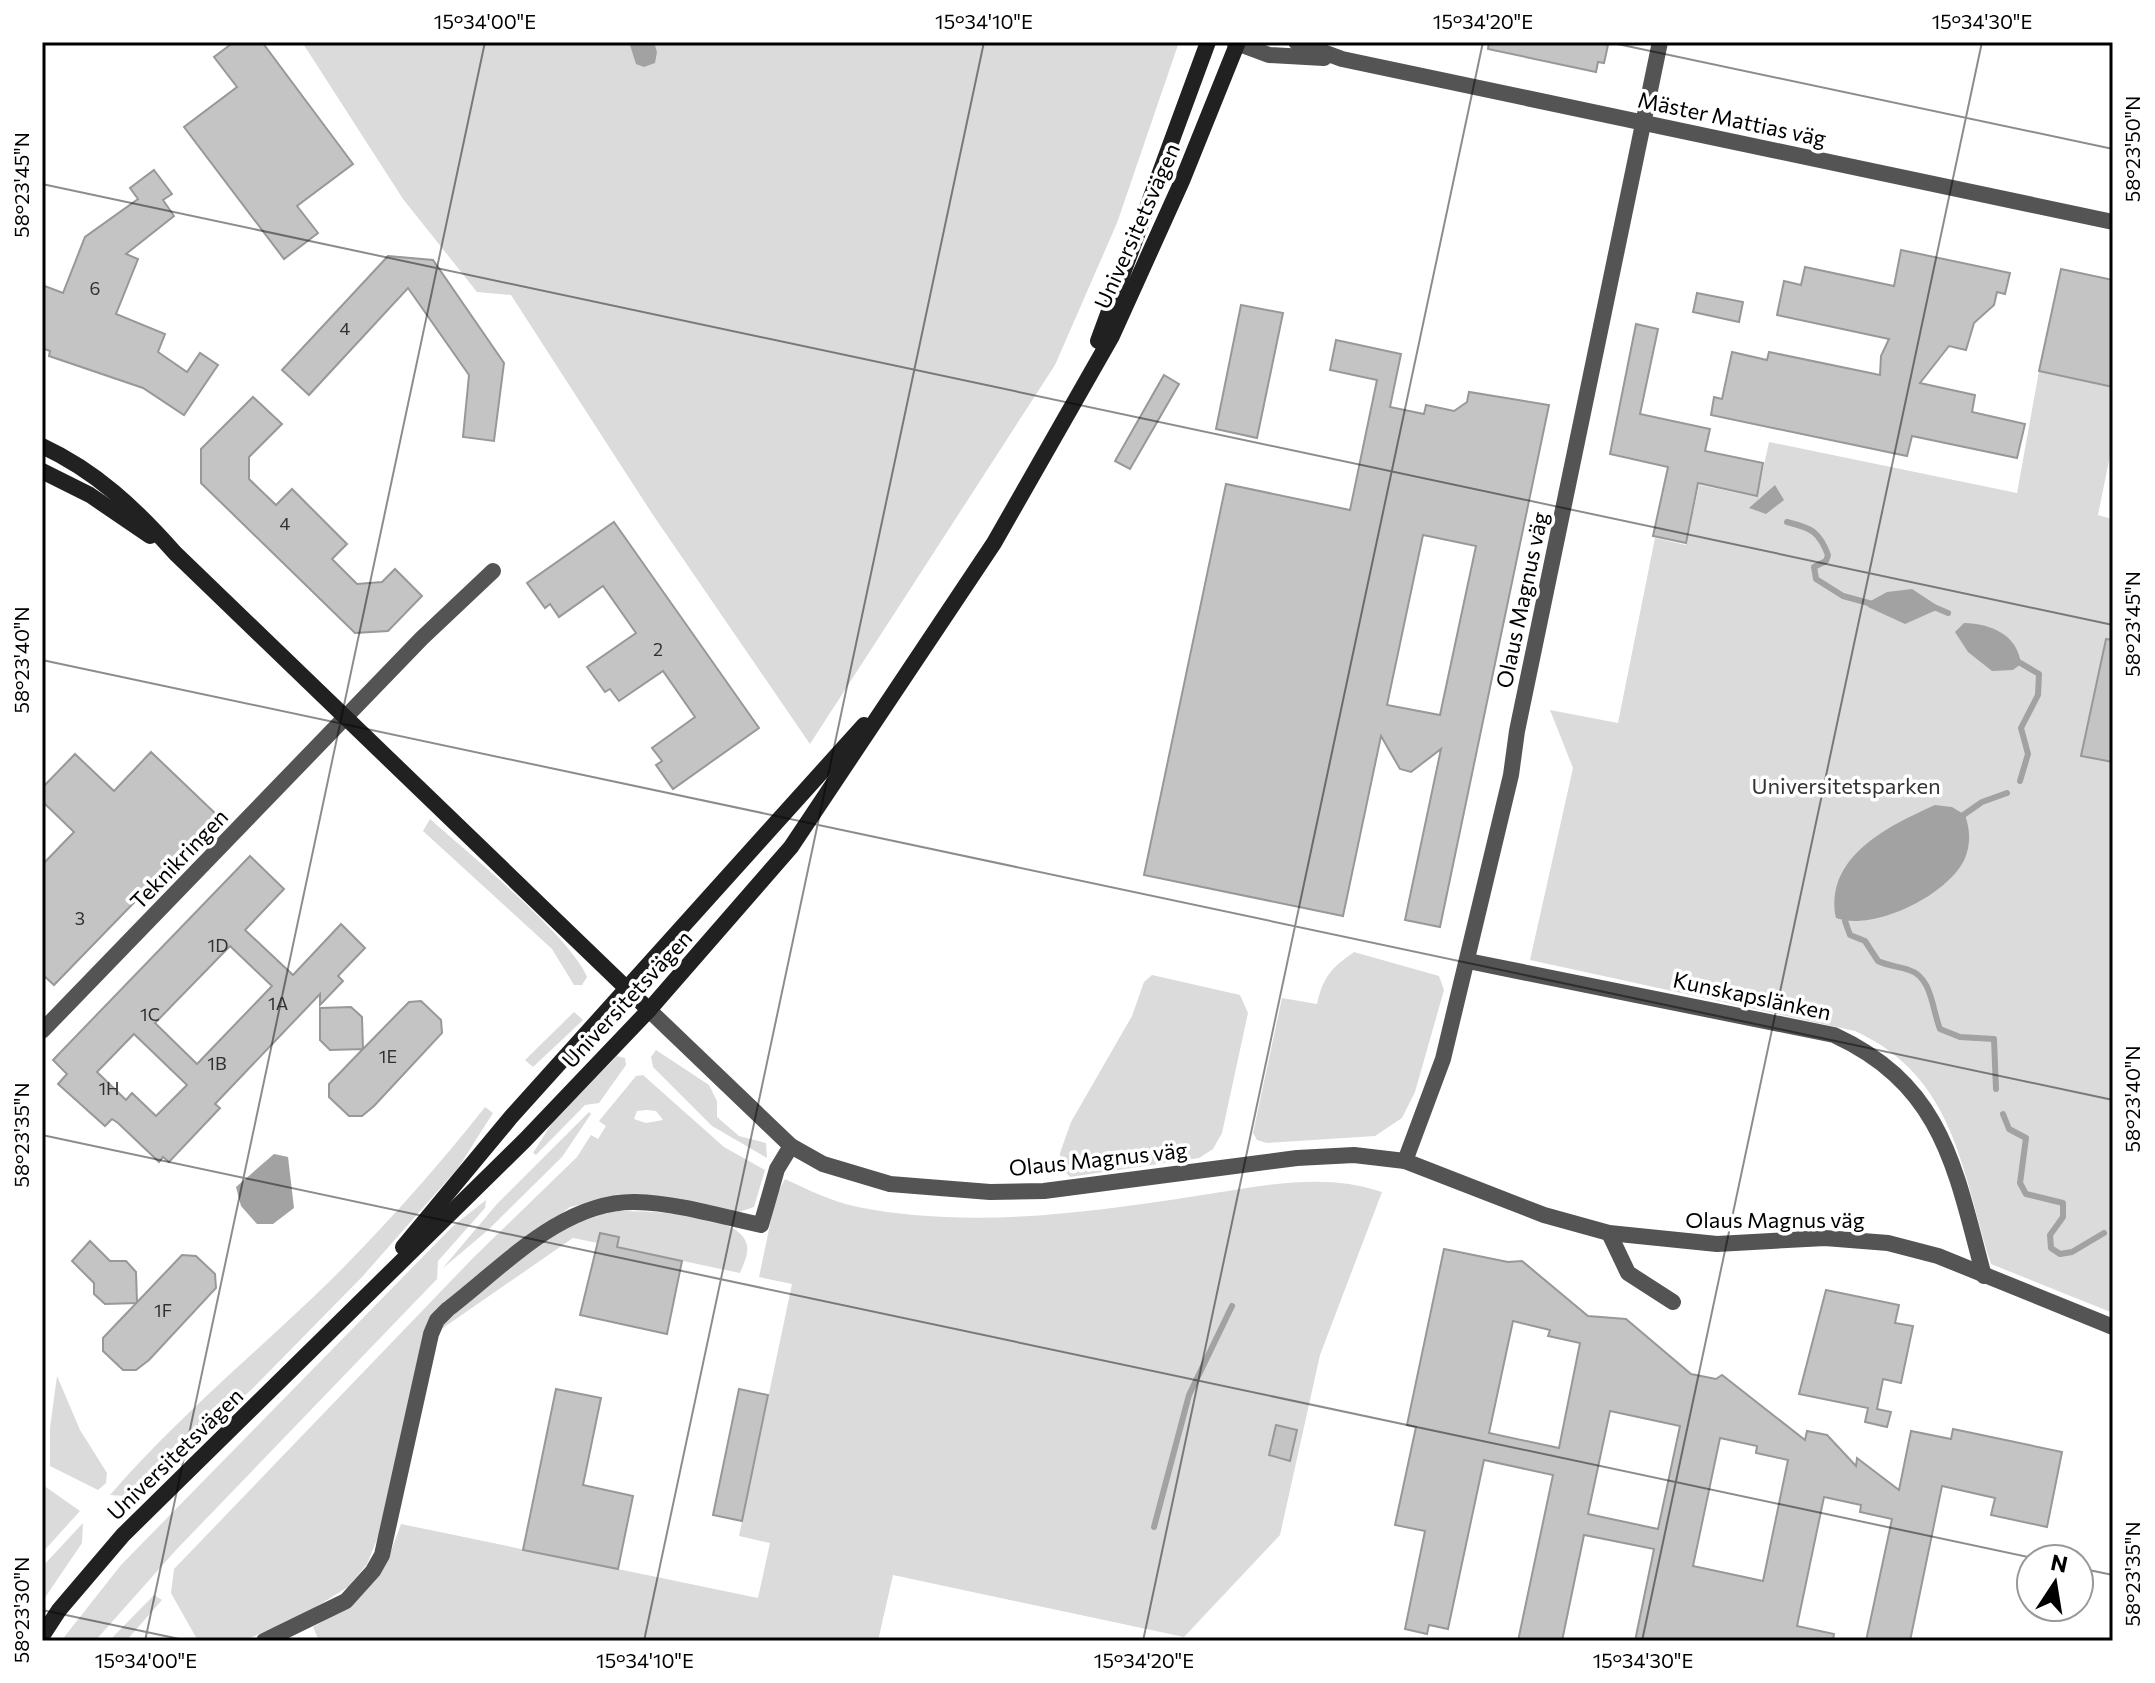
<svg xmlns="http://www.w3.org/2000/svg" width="2155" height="1683" font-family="Commissioner,sans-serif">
<rect width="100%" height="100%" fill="#fff"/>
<g fill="#dbdbdb" fill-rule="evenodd">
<polygon points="302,42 1179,42 1117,223 1055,365 810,744 651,512 511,295 477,292 403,199"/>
<path d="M2039 371 2113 387V441L2098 515 2112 519 2113 526V668L2100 666 2082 755 2113 762V1313L1991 1264C1961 1169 1955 1077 1855 1031L1530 960 1573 768 1550 710 1618 723 1655 538 1686 545 1699 485 1757 497 1769 442 2017 493Z"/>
<path d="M430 819C466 851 571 937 587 977L582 985H574L552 949 423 831Z"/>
<path d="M1354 952 1439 976 1444 990 1415 1092 1402 1118 1375 1136 1267 1143 1257 1140 1253 1133 1282 998 1317 1004C1323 977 1331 968 1354 952Z"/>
<polygon points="1152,975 1240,995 1248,1013 1222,1133 1213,1149 1199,1158 1070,1177 1061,1167 1060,1153 1071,1122 1132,1016 1144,982"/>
<polygon points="574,1012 583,1020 533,1067 525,1060"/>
<polygon points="656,1050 709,1085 717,1101 717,1117 739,1136 766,1143 767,1158 712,1126 653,1067 651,1057"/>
<polygon points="617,1056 625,1058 626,1065 599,1103 585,1105 536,1155 533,1153 552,1123"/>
<path d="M643 1075 724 1147 765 1170 754 1207 736 1213 614 1198 570 1207 445 1301 431 1314 423 1332 384 1522 367 1564 348 1587 301 1616 243 1641H198L171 1593 174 1569 472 1259 577 1157 591 1135 598 1139 606 1126 599 1121 636 1076ZM647 1110 656 1111 663 1120 646 1123 634 1119 637 1111Z"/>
<path d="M485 1107 493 1113 458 1168 362 1277 252 1389 143 1487 125 1496 110 1495C177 1417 257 1352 330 1281 385 1226 437 1168 485 1107Z"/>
<polygon points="589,1112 591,1114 562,1157 488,1230 442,1269 497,1204"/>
<path d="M785 1179C809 1190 832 1202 858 1207 970 1229 1085 1213 1196 1196 1259 1187 1321 1171 1382 1192L1320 1355 1280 1535 1184 1637 893 1575 878 1641H319L313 1627 345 1609 390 1554 401 1524 758 1598 770 1543 739 1536 792 1284 759 1277 776 1196Z"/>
<polygon points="486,1200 485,1208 438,1261 437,1279 176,1550 95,1641 61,1641 121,1565 453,1226"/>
<path d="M619 1211C646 1211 736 1213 746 1242 750 1252 744 1263 740 1273L617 1247 619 1237 600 1233 598 1243 573 1238 440 1330 446 1320C498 1279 552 1221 619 1211Z"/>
<polygon points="57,1376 80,1430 107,1473 106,1483 98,1490 50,1466 50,1428"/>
<polygon points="43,1485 80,1511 42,1553 42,1488"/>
<polygon points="83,1523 82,1543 42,1602 42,1567"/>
<polygon points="154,1595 162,1600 126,1641 109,1641"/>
</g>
<g fill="#a2a2a2">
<polygon points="629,42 654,42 657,52 655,63 644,67 636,64"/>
<polygon points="1775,485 1784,500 1766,514 1749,508"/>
<polygon points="1912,589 1941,608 1905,624 1868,607 1867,603 1887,592"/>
<path d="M1964 623C1991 624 2017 634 2021 664L2013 670 1992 671 1968 652 1955 632Z"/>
<path d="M1935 805 1952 807 1965 815C1970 829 1971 844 1965 858 1950 894 1874 932 1836 918 1824 857 1888 826 1935 805Z"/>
<polygon points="274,1154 288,1157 294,1208 273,1224 257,1224 241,1206 236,1187"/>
</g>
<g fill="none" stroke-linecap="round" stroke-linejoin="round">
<g stroke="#a2a2a2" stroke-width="6">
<path d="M1787 522C1811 528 1819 531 1828 555L1826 561 1814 567 1816 579 1843 596 1876 605"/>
<polyline points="1934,607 1948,613"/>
<polyline points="2017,661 2039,674 2038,695 2021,728 2028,754 2020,781"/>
<polyline points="1959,818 1982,802 2007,793"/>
<path d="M1848 914 1845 921 1850 935 1865 941 1878 961C1888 966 1898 966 1909 970 1932 977 1932 1009 1940 1029L1960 1037 1994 1039 1996 1089"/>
<polyline points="2003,1114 2009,1129 2026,1138 2020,1183 2026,1194 2063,1203 2063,1217 2050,1235 2051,1248 2060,1254 2072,1252 2104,1233"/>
<polyline points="1154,1527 1189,1395 1232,1306"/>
</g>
</g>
<g fill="#c4c4c4" stroke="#989898" stroke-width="2" fill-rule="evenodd">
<polygon points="234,42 262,42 353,164 297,206 318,233 284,259 184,127 237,87 214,57"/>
<polygon points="1489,42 1595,42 1608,45 1604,63 1598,62 1596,72 1488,49"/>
<polygon points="154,170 172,194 163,200 174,216 126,254 138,259 116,314 165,334 158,352 187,372 200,353 218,365 184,415 143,388 49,356 50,351 42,348 42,285 63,293 85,237 138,199 130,188"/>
<polygon points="1901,250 2010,273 2005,294 1997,292 1994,305 1974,323 1966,350 1949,346 1920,383 1975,395 1972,412 2025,424 2017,458 1912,436 1907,456 1711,415 1714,397 1722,399 1732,352 1767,360 1769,352 1880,375 1881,356 1889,339 1777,315 1784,281 1801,285 1805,267 1894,286"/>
<polygon points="388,256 433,260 504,363 494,441 463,437 469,375 408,288 309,395 282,370"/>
<polygon points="2061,269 2113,280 2113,387 2039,371"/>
<polygon points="1697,293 1743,302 1739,322 1693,312"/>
<polygon points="1241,305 1283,313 1257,438 1216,429"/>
<polygon points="1636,324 1658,329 1640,414 1710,429 1705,451 1763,463 1757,496 1698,483 1686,543 1653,536 1668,467 1610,454"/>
<path d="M1336 340 1401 354 1390 407 1424 414 1426 405 1454 411 1467 402 1469 392 1549 405 1440 927 1405 920 1441 749 1411 772 1400 769 1381 736 1343 916 1144 875 1226 484 1350 510 1377 380 1330 370ZM1423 535 1476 546 1440 715 1387 705Z"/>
<polygon points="1164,375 1179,384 1130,469 1115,461"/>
<polygon points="253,397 282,424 249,457 249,479 276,505 292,489 347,544 332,559 357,584 382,582 395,569 422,596 388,631 355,633 201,483 201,449"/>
<polygon points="614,522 759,728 673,789 656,765 662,761 652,748 695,717 663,671 619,701 610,689 605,692 587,667 636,633 603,586 559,617 550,604 545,608 527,583"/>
<polygon points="2106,639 2113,640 2113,762 2081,756"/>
<polygon points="151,752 218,816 54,985 42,974 42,865 74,832 42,801 42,788 75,754 114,791"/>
<path d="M250 856 284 889 245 930 293 975 341 924 365 948 338 976 343 981 320 1005V994L215 1104 220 1108 169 1162 163 1157 159 1162 118 1123 112 1119 105 1126 58 1084 67 1074 53 1060ZM230 946 272 986 197 1064 155 1023ZM134 1034 187 1085 156 1116 132 1093 126 1100 97 1072Z"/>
<polygon points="421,1001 441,1020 442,1033 374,1106 362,1116 349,1116 329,1097 329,1084 363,1049 330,1050 320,1040 320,1008 351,1007 362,1017 363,1049 409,1002"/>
<polygon points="600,1233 619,1237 617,1247 682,1261 667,1334 580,1315"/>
<polygon points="90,1241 110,1261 126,1261 136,1272 137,1303 105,1304 94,1294 94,1283 72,1261"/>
<path d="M1444 1249 1508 1262 1522 1261 1588 1316 1626 1319 1691 1374 1716 1379 1722 1375 1805 1440 1807 1431 1827 1435 1856 1466 1857 1458 1899 1490 1911 1431 1951 1439 1953 1429 2062 1452 2047 1527 1991 1515 1995 1498 1942 1486 1910 1641H1866L1892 1519 1860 1512 1861 1505 1824 1497 1797 1626 1834 1634 1833 1641H1635L1654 1549 1584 1535 1562 1641H1518L1553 1475 1484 1460 1448 1629 1429 1625 1427 1634 1405 1629 1425 1531 1395 1525 1416 1427 1407 1425ZM1513 1321 1550 1330 1548 1336 1580 1343 1559 1448 1489 1433ZM1610 1411 1680 1426 1658 1529 1588 1514ZM1720 1438 1757 1446 1756 1453 1788 1460 1763 1581 1693 1566Z"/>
<polygon points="182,1255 196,1256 215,1274 216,1288 149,1360 136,1370 123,1370 103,1351 103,1338"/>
<polygon points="1826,1290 1899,1305 1895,1323 1913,1326 1901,1383 1883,1379 1877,1409 1891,1412 1887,1427 1865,1422 1868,1408 1799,1394"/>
<polygon points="556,1389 601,1398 583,1485 633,1496 618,1569 523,1550"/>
<polygon points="739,1389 768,1395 742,1521 713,1515"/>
<polygon points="1276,1425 1297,1430 1290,1461 1269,1455"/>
</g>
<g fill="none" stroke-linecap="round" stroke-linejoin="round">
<g stroke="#545454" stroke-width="16">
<polyline points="1234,42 1269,55 1324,58"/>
<polyline points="1296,42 1342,59 2113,222"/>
<path d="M1468 961 1834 1035C1944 1086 1955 1169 1984 1276"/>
<polyline points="649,1010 791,1146 823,1164 890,1184 990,1192 1044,1191 1297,1158 1354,1155 1405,1161 1544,1215 1609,1233 1717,1244 1825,1238 1888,1243 1938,1256 2113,1327"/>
<polyline points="42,1031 422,638 493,571"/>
<polyline points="1405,1161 1443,1059 1511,775 1517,731 1660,42"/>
<polyline points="1609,1233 1628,1273 1673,1302"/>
<path d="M264 1641 346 1601 373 1571 382 1555 431 1334 437 1320 448 1309C503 1267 562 1201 635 1202 678 1203 720 1216 761 1225L777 1169 791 1146"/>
</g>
<g stroke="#212121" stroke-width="16">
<polyline points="1098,341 1208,42"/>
<path d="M42 446C96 471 136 509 175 553L649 1010"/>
<polyline points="42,471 90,495 150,536"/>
<polyline points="403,1247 511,1117 864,725"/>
<polyline points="42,1636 59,1610 123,1535 525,1140 649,1010 791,847 994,543 1112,336 1182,181 1238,42"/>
</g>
</g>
<path fill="none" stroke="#000" stroke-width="2" stroke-opacity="0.45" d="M1608 42 2113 149M42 184 2113 625M42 660 2113 1100M42 1135 2038 1559M2079 1568 2113 1575M42 1610 189 1641M145 1641 485 42M644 1641 984 42M1143 1641 1483 42M1642 1641 1982 42"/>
<g text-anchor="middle" stroke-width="7" stroke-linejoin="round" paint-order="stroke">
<g font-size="18" fill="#313131">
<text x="95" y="295">6</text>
<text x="345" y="335">4</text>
<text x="285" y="530">4</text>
<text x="658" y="656">2</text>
<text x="80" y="925">3</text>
<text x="218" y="952">1D</text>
<text x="278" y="1010">1A</text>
<text x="150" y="1021">1C</text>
<text x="388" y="1063">1E</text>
<text x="217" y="1070">1B</text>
<text x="109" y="1095">1H</text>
<text x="163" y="1317">1F</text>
</g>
<g font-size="22" fill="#000" stroke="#fff">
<text transform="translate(1732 119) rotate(12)" y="8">Mäster Mattias väg</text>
<text transform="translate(1137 226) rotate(-66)" y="8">Universitetsvägen</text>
<text transform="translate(1522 600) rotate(-78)" y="8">Olaus Magnus väg</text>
<text transform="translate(179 859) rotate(-46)" y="8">Teknikringen</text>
<text transform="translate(1752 996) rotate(12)" y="8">Kunskapslänken</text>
<text transform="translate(627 999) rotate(-47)" y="8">Universitetsvägen</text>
<text transform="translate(1098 1159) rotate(-6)" y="8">Olaus Magnus väg</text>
<text x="1775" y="1228">Olaus Magnus väg</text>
<text transform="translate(175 1454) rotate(-44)" y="8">Universitetsvägen</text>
</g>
<g font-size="22" fill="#323232" stroke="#fff">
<text x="1846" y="794">Universitetsparken</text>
</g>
</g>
<rect width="2155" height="1683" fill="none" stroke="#ffffff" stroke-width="88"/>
<g transform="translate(2055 1583) rotate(12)"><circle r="38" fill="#ffffff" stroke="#999999" stroke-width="2"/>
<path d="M0-6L14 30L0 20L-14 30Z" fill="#000000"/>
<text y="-12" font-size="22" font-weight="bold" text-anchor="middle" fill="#000000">N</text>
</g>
<rect x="44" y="44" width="2067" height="1595" fill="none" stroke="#000" stroke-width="3"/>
<g font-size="20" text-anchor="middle" fill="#000">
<text x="485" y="29">15°34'00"E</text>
<text x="984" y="29">15°34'10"E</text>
<text x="1483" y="29">15°34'20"E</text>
<text x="1982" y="29">15°34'30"E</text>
<text transform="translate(2133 149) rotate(-90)" y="7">58°23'50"N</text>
<text transform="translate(22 185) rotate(-90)" y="7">58°23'45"N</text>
<text transform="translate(2133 624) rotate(-90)" y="7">58°23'45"N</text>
<text transform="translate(22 660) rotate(-90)" y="7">58°23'40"N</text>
<text transform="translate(2133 1099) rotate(-90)" y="7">58°23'40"N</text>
<text transform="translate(22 1135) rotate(-90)" y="7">58°23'35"N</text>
<text transform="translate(2133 1574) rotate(-90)" y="7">58°23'35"N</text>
<text transform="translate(22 1610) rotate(-90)" y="7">58°23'30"N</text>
<text x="146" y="1668">15°34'00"E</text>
<text x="645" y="1668">15°34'10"E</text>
<text x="1144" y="1668">15°34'20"E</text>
<text x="1643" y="1668">15°34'30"E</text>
</g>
</svg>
